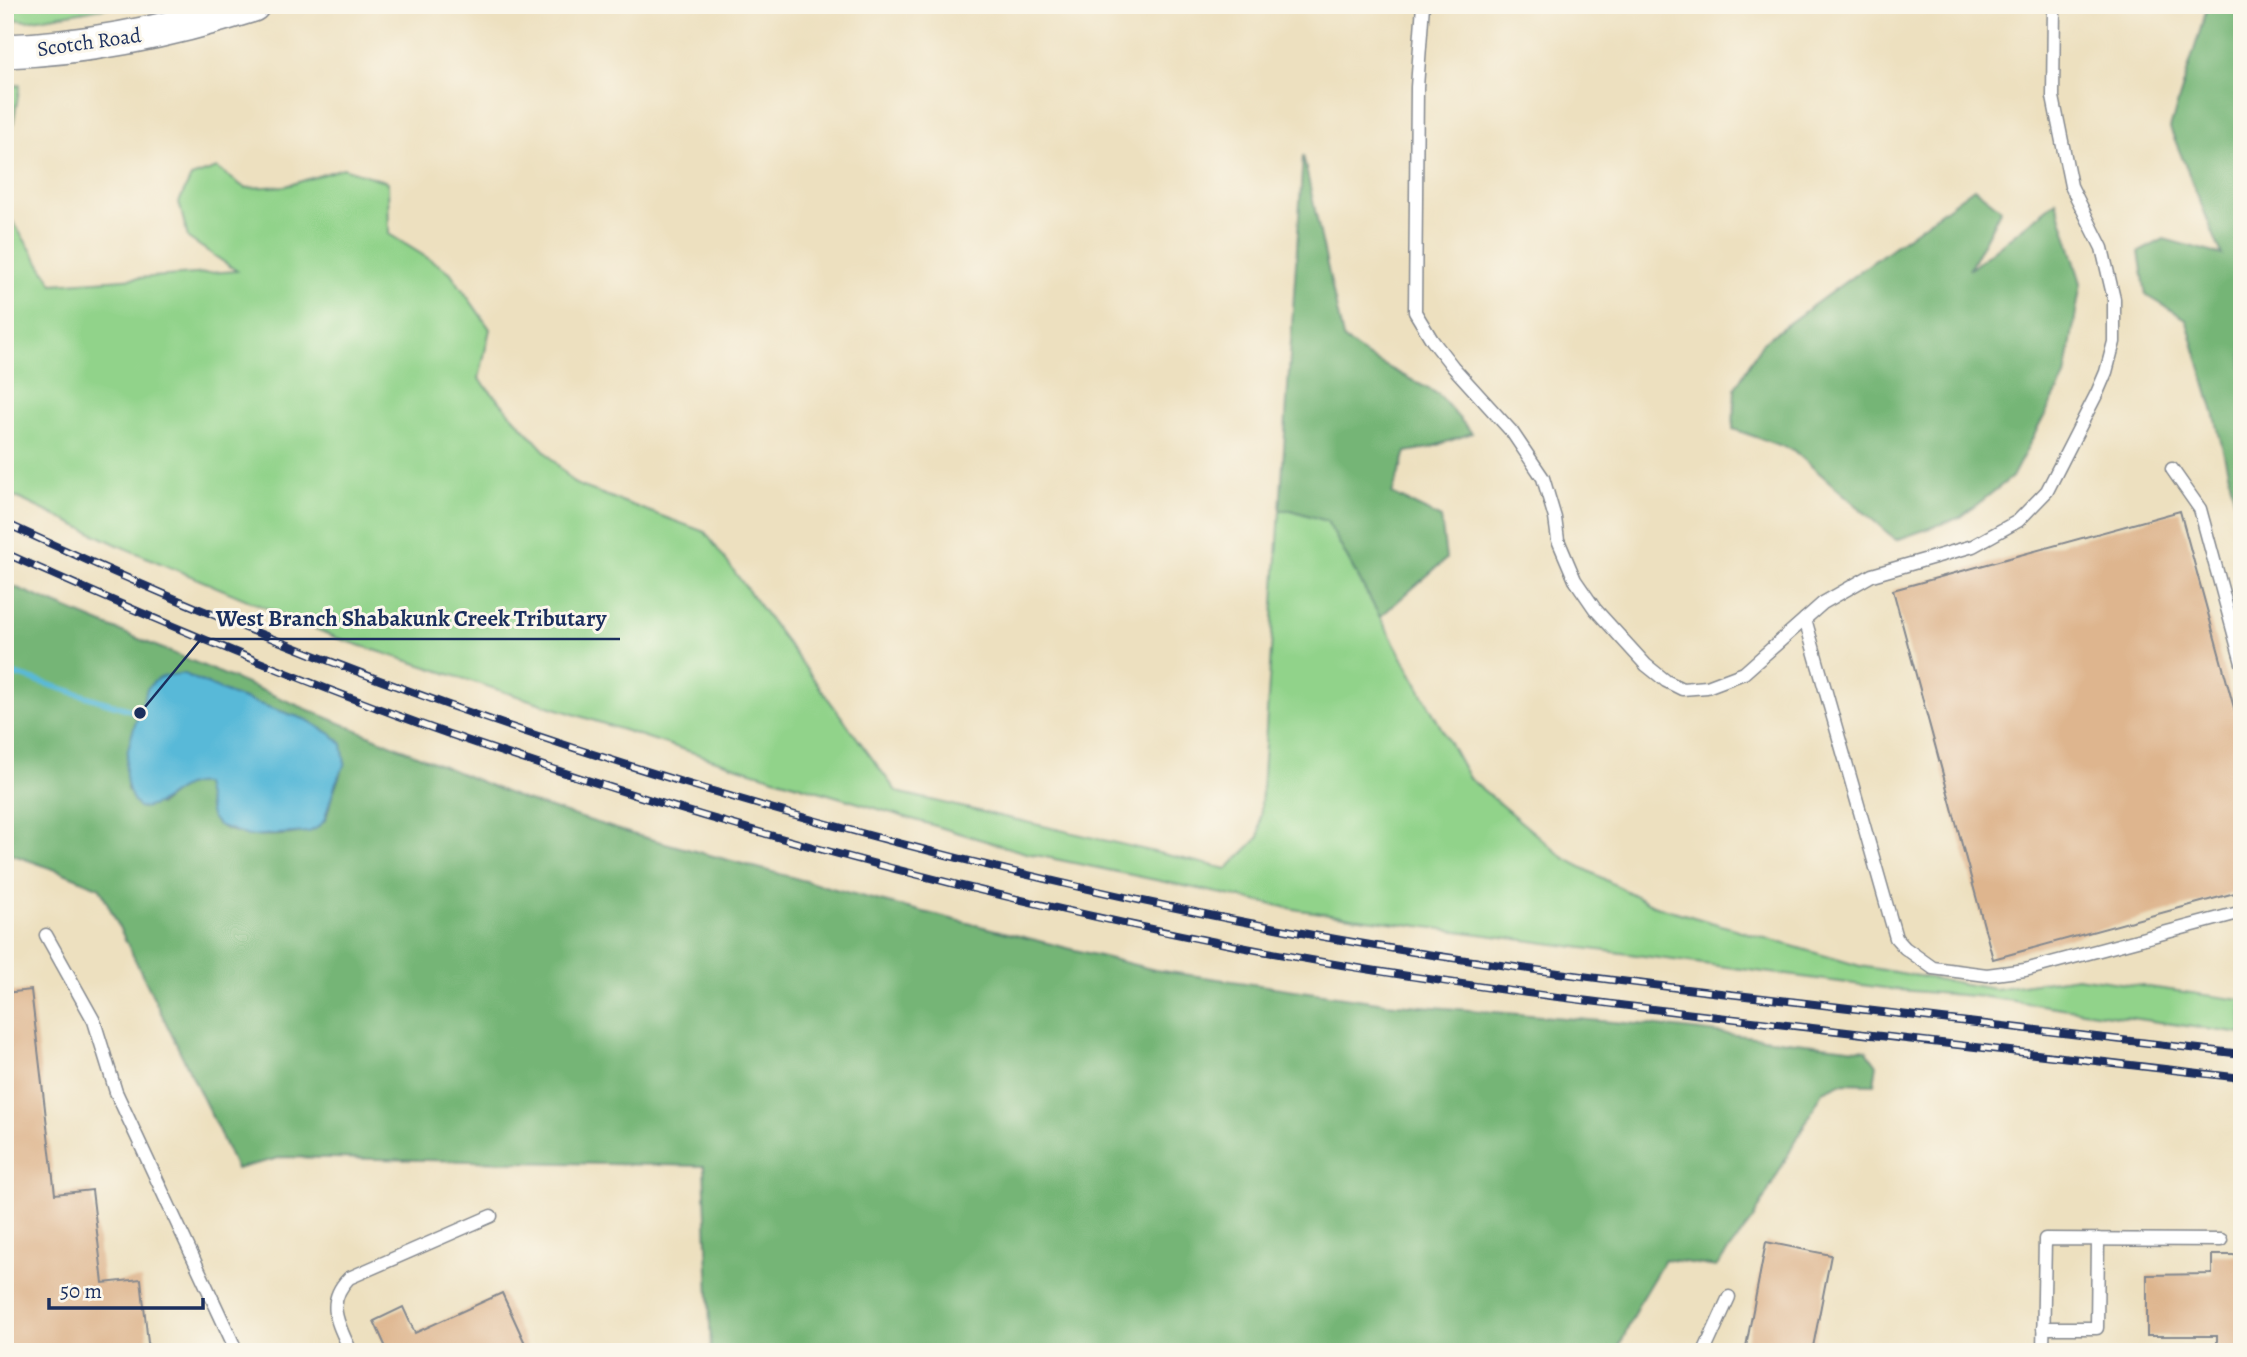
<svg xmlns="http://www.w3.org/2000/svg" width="2247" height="1357" font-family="Alegreya,serif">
<rect width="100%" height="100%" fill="#fbf7ec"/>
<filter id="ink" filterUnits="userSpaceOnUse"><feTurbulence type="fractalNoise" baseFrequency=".0143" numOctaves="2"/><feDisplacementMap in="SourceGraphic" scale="14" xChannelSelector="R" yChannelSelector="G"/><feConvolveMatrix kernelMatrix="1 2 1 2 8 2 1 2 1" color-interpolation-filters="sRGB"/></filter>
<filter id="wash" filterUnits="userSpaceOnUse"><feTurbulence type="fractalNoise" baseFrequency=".00686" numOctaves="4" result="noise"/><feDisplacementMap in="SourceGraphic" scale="28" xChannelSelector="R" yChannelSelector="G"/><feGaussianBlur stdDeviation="1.57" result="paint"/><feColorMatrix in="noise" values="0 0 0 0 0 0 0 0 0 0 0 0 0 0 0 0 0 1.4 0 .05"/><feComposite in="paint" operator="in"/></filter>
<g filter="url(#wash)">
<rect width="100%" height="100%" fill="#ede0bf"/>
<g fill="#91d38a" stroke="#568174" stroke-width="2">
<polygon points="5,5 121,5 27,21 5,18"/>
<polygon points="20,85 5,170 5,87"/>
<polygon points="217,168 245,188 286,186 343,168 388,182 389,234 450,272 490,329 479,379 575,484 705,532 897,792 1227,869 1259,837 1280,510 1291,510 1327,521 1469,778 1564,858 1653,905 1860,966 1994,989 2077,977 2242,1000 2242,1034 1985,997 1899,990 1299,910 1026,853 741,768 337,638 120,546 5,492 5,195 11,219 53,284 237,271 188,238 179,202 191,177"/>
</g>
<g fill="#74b576" stroke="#48726a" stroke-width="2" fill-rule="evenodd">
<polygon points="2208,5 2242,5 2242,532 2215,416 2186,319 2146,295 2139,252 2164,239 2222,255 2170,128"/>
<polygon points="1303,155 1343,338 1367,356 1438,394 1472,433 1429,448 1406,452 1392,494 1441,518 1446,559 1380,617 1327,521 1291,510 1280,510"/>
<polygon points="1974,188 2001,209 1969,270 2056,201 2081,283 2065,377 2012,477 1961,517 1896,540 1793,450 1733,429 1735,388 1763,342"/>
<path d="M5 583 522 799 632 834 872 899 1155 970 1385 1003 1649 1025 1866 1050 1877 1065 1874 1084 1841 1083 1823 1091 1753 1219 1716 1267 1665 1259 1640 1301 1617 1352H711L704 1166 283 1157 236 1169 217 1127 100 888 59 871 5 852ZM184 674 232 695 307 720 334 736 345 764C339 776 335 787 331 799 329 806 328 815 325 820 312 840 234 840 218 824 206 813 209 798 204 784 185 781 173 794 159 805L127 790V754Z"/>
</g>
<path fill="#59b9d8" stroke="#3a749b" stroke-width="2" d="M184 674 232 695 307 720 334 736 342 744 345 764 336 782 324 821 317 828 309 832 248 836 218 825 211 816 204 784C179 779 166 808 139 808 110 775 136 725 147 689 158 675 168 675 184 674Z"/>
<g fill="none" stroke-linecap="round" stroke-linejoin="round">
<polyline stroke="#59b9d8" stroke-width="6" points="5,671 140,713"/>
</g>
<g id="blocks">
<g fill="#deb58e">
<polygon points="2180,511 2242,737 2242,891 1993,959 1893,590"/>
<polygon points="31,990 55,1194 92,1190 103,1283 141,1279 149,1352 5,1352 5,993"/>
<polygon points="1766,1242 1831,1255 1812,1352 1745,1352"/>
<polygon points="2212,1255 2239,1255 2239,1275 2242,1275 2242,1352 2217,1352 2217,1336 2147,1336 2147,1275 2212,1274"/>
<polygon points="502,1293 529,1352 388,1352 374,1321 403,1307 415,1333"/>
</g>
</g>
</g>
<g filter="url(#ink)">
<use href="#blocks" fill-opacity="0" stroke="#84888e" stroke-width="2"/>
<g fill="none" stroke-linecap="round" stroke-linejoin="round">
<g stroke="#84888e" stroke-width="15">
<g id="lane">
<polyline points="1423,5 1417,87 1415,312 1432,340 1453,367 1512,432 1543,478 1555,518 1558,540 1575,580 1595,609 1646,665 1666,681 1682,689 1707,687 1744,673 1823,603 1872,575 1973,546 2018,521 2047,491 2097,393 2106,372 2114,342 2114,299 2102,248 2071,186 2053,97 2054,5"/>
<polyline points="2172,469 2200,509 2242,663"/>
<polyline points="1805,619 1896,938 1905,948 1933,968 1987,975 2025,970 2242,912"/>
<polyline points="46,935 94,1021 116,1092 237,1352"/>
<polyline points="2043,1328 2097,1328 2098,1239"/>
<path d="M351 1352C339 1325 324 1303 349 1278L491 1216"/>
<polyline points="1704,1352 1729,1297"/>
<polyline points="2043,1352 2045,1239 2221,1240"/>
</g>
</g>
<g stroke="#84888e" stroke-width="36">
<path id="secondary" d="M5 51C90 48 172 31 253 5"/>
</g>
<use href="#lane" stroke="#fff" stroke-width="12"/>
<use href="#secondary" stroke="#fff" stroke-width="33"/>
<g stroke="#1b2f5e" stroke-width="8">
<g id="rail">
<path d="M5 523C69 552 132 581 197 608 546 754 914 859 1286 930 1450 961 1615 981 1780 1000 1934 1018 2088 1036 2242 1054"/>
<path d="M5 553C150 618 296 680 446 733 705 823 971 895 1241 947 1416 981 1592 1002 1769 1023 1927 1041 2084 1060 2242 1078"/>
</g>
</g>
<use href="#rail" stroke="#fbf7ec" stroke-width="5" stroke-dasharray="16" stroke-linecap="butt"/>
</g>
</g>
<g text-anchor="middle" stroke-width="6" stroke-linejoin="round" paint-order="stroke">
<g font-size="21" fill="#1b2f5e" stroke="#fbf7ec">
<text transform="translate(89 42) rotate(-8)" y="7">Scotch Road</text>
</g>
</g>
<path fill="none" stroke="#1b2f5e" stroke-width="2.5" d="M140 713L201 639H620"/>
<circle fill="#1b2f5e" stroke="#fbf7ec" stroke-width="2.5" cx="140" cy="713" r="7"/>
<g font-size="23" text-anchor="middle" font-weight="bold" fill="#1b2f5e" stroke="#fbf7ec" stroke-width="6" stroke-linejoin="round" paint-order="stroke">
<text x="411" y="626">West Branch Shabakunk Creek Tributary</text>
</g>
<rect width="2247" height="1357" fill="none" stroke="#fbf7ec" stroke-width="28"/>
<path d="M49 1298v10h154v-10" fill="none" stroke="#1b2f5e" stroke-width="3.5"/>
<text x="60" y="1298" font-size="21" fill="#1b2f5e" stroke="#fbf7ec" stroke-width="5" paint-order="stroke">50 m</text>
</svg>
